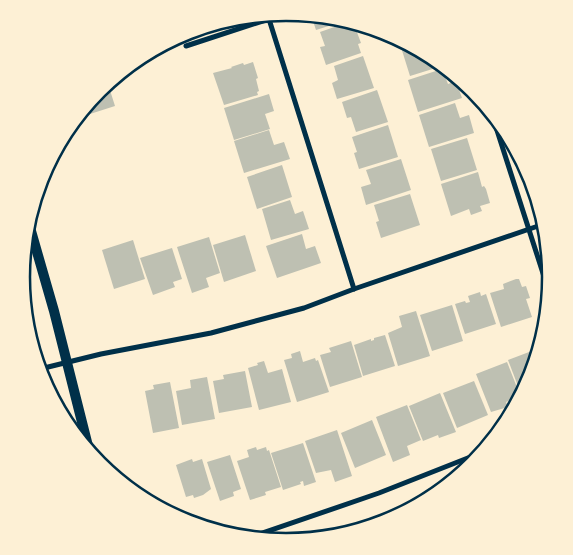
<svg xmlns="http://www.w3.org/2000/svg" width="573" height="555" font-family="'PT Sans',sans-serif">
<rect width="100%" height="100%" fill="#fdf0d5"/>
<g fill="#bec0b2">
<polygon points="312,18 314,18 338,23 316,30"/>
<polygon points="343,24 355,27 361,43 358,44 361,53 326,65 320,47 325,46 320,32"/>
<polygon points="404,43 439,67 410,76 400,44"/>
<polygon points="363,56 374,88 337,99 332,83 338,80 334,66"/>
<polygon points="253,62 258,78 256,79 259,91 257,92 258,95 224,105 213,73 232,68 231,67 243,63 244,65"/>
<polygon points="442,69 448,84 456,81 462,98 418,112 408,80"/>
<polygon points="108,84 115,106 90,114 89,112 87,112 86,110 99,90"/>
<polygon points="377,90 388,122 356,132 351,117 347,118 342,102"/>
<polygon points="269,94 274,111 265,114 270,129 234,140 224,108"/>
<polygon points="455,103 460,118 469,115 474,133 429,147 419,115"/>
<polygon points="388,125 398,157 359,169 354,153 357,152 352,137"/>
<polygon points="269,130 274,145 284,142 290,159 244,173 234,141"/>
<polygon points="467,138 477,170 441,181 431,149"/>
<polygon points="401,159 411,190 366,205 361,187 371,184 366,170"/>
<polygon points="282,165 292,197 257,209 247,177"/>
<polygon points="478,172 482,187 484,186 486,189 490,203 480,206 482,211 471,215 469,209 451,216 441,184"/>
<polygon points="410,194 420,225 381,238 376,222 379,221 374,205"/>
<polygon points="290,200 295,214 303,211 309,229 271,240 262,209"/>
<polygon points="302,234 306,249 315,246 321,263 277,278 266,246"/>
<polygon points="245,235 256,271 224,282 213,245"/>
<polygon points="209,237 220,273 206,278 209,287 192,293 177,247"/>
<polygon points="133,240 145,279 114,289 102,250"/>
<polygon points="172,248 182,279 173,282 175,287 153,295 140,258"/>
<polygon points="516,279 519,279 522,287 526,286 530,298 526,299 532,317 501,327 490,293 504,289 503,284"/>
<polygon points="480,292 481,296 486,294 496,324 465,334 455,304 465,301 466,303 470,302 468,296"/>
<polygon points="452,305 463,341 432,351 420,315"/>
<polygon points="416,311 430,356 398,366 388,333 402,327 399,316"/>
<polygon points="385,335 395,366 363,376 354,345 371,339 371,341 374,340 374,338"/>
<polygon points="351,341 362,377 330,387 320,355 331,352 329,348"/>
<polygon points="537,349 531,379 521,394 508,360"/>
<polygon points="300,351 303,362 315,358 316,361 318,360 329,392 297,402 284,360 292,358 291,354"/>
<polygon points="264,361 268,373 282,369 291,402 259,410 248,368 258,365 257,363"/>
<polygon points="507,362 520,395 519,397 506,402 508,407 491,412 476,374"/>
<polygon points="245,371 252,407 219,413 213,381 224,379 223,375"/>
<polygon points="207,377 215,419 182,425 176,391 191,388 190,380"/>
<polygon points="474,381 488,415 457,428 443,393"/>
<polygon points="170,382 179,428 153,433 145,391 154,389 153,385"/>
<polygon points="440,393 456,432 439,438 438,435 423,441 409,406"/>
<polygon points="407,405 421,440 407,446 410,455 393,462 376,417"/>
<polygon points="372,420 386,455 355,468 341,433"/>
<polygon points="337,430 352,476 335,482 331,470 316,473 305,441"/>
<polygon points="303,443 316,482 304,486 303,481 300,482 301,484 283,490 271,453"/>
<polygon points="256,447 257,450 266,447 267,451 269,450 281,487 265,492 266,495 250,500 237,461 249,457 247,450"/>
<polygon points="230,455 241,489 233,492 234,496 220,501 207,462"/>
<polygon points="192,459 193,462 202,459 211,489 203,495 194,498 193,495 186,497 176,465"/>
</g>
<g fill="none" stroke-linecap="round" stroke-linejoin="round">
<g stroke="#003049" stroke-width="5">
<polyline points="268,16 354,289"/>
<polyline points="186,46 269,19"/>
<polyline points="494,121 549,292"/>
<polyline points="40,369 101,354 211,333 304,308 354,289 541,225"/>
<polyline points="254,536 379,493 483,452"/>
</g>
<polyline stroke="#003049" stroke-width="10" points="31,231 54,311 89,450"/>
</g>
<path d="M0 0H573V555H0ZM30 277a256 256 0 1 1 512 0a256 256 0 1 1-512 0Z" fill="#fdf0d5" fill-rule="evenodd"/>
<path fill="none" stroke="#003049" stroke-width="2.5" d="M30 277a256 256 0 1 1 512 0a256 256 0 1 1-512 0Z"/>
</svg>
